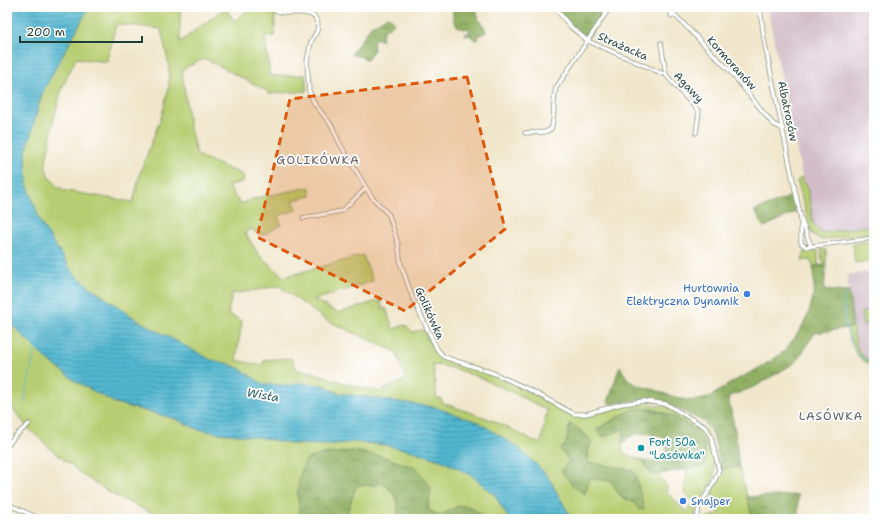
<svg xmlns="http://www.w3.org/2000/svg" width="881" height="526" font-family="'Shantell Sans',sans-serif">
<defs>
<pattern id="forest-crowns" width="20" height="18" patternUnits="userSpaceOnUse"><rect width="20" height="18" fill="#91b063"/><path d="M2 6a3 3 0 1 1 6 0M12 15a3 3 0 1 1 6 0" fill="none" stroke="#769052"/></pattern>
<pattern id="water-rules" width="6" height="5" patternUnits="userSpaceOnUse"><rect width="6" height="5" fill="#52b7d1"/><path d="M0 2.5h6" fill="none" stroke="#4396aa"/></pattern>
</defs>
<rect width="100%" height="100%" fill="#fff"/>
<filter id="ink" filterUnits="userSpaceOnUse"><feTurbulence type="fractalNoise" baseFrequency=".025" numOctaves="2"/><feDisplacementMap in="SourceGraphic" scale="8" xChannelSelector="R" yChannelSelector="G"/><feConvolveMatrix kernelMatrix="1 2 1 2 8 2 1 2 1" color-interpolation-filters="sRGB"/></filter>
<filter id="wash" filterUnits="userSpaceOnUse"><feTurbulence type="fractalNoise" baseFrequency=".012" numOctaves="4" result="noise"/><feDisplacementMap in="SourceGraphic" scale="16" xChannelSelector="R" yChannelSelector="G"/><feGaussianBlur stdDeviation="0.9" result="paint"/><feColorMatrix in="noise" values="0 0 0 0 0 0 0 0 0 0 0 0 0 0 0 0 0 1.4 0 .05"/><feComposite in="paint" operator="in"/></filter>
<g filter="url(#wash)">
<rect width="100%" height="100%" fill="#f0e6cb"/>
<g fill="#d2bdc8">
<polygon points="767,7 874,7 874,226 816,235 814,234"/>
<polygon points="870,259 874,259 874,363 861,356 856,345 847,275 871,272"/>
</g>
<g fill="#b7cd71" stroke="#6b8552" fill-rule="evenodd">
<path d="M89 7H180V42L225 8 234 21 252 7H268L275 14V36L265 37 270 76 305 75 307 91 269 94V92L206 59 198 61 182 70 189 125 197 155 243 175 244 181 228 186 240 204 256 198 310 187 311 196 294 200 296 210 278 216 281 225 263 235 257 231 255 233 251 228 245 233 259 255 284 277 363 255 373 281 314 300 338 313 380 300 383 309 386 308 393 329 406 325 412 332 424 330 432 348 441 358 489 373 526 390 576 416 582 418 622 406 647 404 667 407 705 429C709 435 710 443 712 450 718 477 714 479 700 502L697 503 684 493 687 469 704 466C703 459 702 438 698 433 694 427 685 423 678 419 641 399 628 411 596 430L625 427 622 444 623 452 643 461 652 475 658 474 667 486 666 492 686 511 693 505C698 509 695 513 695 519H689L684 516 683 519H572L548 477 434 407 338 393 322 385 290 386 263 384 240 369 229 364 211 360 137 320 91 288 73 273 40 222 27 183 26 152 42 93ZM116 24 161 29 169 66V86L162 115 141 170 133 202 66 191 58 187 49 177 46 169V162L54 118 62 88 76 58 107 62ZM279 286 326 320 396 352 406 379 380 392 351 385 312 372 297 370 291 358 264 360 262 366 236 360 242 321 228 314 232 294ZM433 365C459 364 522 397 547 410L541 443H538L492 420 443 403 440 397 437 400ZM570 423 589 446 587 462 635 474V503L621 497 611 481 590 478 566 444Z"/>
<polygon points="801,178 803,178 803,183 807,185 813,223 821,233 874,225 874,232 822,240 812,234 797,181"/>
<polygon points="874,240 874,261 855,263 853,244"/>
<polygon points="816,249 818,252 818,265 824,265 825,262 822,261 821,249 826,250 826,267 813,266 810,260 802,261 805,251"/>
<polygon points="874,311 874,325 863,325 861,312"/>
<path d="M7 320 44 357 115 403 176 419 197 429 219 433 257 437 293 444 326 445 354 442 385 445 413 451 443 461 471 475 495 495 509 519H486C465 501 464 502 440 516L428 510 431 488 416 468 383 457 353 451 324 454 307 459 297 494 301 511 299 519H164L114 495 87 478 52 450 28 428 10 405 7 402Z"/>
<path d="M853 327C856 345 856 355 874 363V367C853 356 854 349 846 328Z"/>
<polygon points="739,467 753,519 703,519 719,514 712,490 717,482 720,469"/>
<path d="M381 483C397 491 399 503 398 519H345L355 489 359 484 374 485Z"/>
</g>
<g fill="url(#forest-crowns)" stroke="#58764c">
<path d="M452 7 476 8 479 21 482 22 486 32 478 36V39L476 40 469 35H465L466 33 470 34 468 28 465 29C451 26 454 18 452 7Z"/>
<polygon points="557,7 608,7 590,35 586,37 567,21"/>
<polygon points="388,16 394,21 393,24 383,31 382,39 379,40 378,38 373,40 374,50 367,59 351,54 371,26"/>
<polygon points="792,196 796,212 764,227 754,211"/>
<path d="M813 266 826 267 824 290 845 292 849 291 853 327 815 333 796 362 756 386 728 397 735 431 739 467 720 469C718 455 716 439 708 427 704 421 697 418 690 415 659 397 645 398 610 404L608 402 620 366C629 385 636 385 655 390 669 395 684 402 699 400 713 398 720 389 731 383 748 373 768 365 783 352 788 348 791 342 795 337 812 314 816 294 813 266Z"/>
<path d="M640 408C671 413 714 427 704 466L652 475 643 461H657L663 458 667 449 663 438C651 432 629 430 623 445L622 444 625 428 604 437 596 430 631 410Z"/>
<polygon points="570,423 587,436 592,442 589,447 587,462 632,470 635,473 644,509 639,510 635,503 621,497 611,481 590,478 585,494 574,487 561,471 569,461 560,449 566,444"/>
<path d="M353 451 383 457 416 468 431 488 428 510 440 516C464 502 464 501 486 519H398C399 503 397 491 381 483L374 485H359L355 489 345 519H299C301 509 297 503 298 493 298 481 301 469 307 459L324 454Z"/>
<polygon points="798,495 798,519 753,519 747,497"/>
</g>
<polygon fill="url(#water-rules)" stroke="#387a82" points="10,7 89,7 42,93 26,152 27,183 40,222 73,273 91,288 137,320 211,360 229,364 240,369 263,384 290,386 297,383 322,385 338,393 434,407 478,422 516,446 538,466 548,477 572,519 509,519 495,495 471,475 443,461 413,451 385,445 354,442 326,445 293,444 257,437 219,433 197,429 176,419 115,403 75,381 44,357 7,320 7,10"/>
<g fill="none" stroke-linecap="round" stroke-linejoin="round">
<g stroke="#52b7d1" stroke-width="1">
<polyline points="843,294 846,328 856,353 874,365"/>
<polyline points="24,403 35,349"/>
<polyline points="7,421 11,414"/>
</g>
</g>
</g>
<g filter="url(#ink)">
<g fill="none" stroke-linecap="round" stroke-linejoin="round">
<g stroke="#889280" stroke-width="5">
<g id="minor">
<path d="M270 7C283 19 301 7 315 17L318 24 317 31 311 42 307 61 309 91 314 103 332 126 340 144 371 196 389 215 398 244 401 265 413 299 437 349 444 357 493 373 530 390 574 414H586L621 404 644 401 666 404 705 427 711 437 719 470 714 482 699 507 697 519"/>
<polyline points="554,7 571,27 588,41 666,75 699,112 696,133"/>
<polyline points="667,7 728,69 773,124 783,129"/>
<polyline points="760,7 764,40 801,219 811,246"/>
<polyline points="671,16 672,13 679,7"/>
<polyline points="661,43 666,75"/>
<path d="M525 133 545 132 551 129C556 116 552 101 556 88L610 7"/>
<polyline points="303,218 342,211 366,188"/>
<polyline points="801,219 801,243 806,247 874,238"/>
<polyline points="7,447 14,437 29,424"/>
<polyline points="7,504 41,519"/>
</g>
</g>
<use href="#minor" stroke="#fff" stroke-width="3.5"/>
</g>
</g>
<path fill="#de580e" fill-opacity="0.2" stroke="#de580e" stroke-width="3" stroke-dasharray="8 5" stroke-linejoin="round" d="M467 77 505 229 405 311 257 237 290 99Z"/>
<g fill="#3f7fe0" stroke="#fff" stroke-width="1.5">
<circle cx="747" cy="294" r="4"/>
<circle cx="683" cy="501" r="4"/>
</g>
<circle fill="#0f9aa8" stroke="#fff" stroke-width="1.5" cx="641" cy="448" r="4"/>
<g text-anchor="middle" stroke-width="3.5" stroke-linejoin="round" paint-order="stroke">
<g font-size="11" fill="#1f3d34" stroke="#fff">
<text transform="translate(623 46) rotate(24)" y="4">Strażacka</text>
<text transform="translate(732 63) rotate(48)" y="4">Kormoranów</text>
<text transform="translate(689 87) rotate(47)" y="4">Agawy</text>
<text transform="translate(788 111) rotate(78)" y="4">Albatrosów</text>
<text transform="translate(430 313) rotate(66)" y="4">Golikówka</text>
</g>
<g font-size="11" fill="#366cbe" stroke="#fff" text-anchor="end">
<text x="739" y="292">Hurtownia<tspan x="739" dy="13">Elektryczna Dynamik</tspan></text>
<text x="691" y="505" text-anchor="start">Snajper</text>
</g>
<g font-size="11" fill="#0d838f" stroke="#fff" text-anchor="start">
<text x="649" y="446">Fort 50a<tspan x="649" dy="13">"Lasówka"</tspan></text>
</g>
<g font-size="12" letter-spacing="1" fill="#646169" stroke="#fff">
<text x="318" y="164">GOLIKÓWKA</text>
<text x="831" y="420">LASÓWKA</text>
</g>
<g font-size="12" font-style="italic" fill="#2e6263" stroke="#fff">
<text transform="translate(263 395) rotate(10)" y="4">Wisła</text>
</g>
</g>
<rect width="881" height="526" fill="none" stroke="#fff" stroke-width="24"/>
<path d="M20 36v6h122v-6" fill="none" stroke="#1f3d34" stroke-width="2"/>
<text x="26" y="36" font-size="12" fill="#1f3d34" stroke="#ffffff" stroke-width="3" paint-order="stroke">200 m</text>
</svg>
